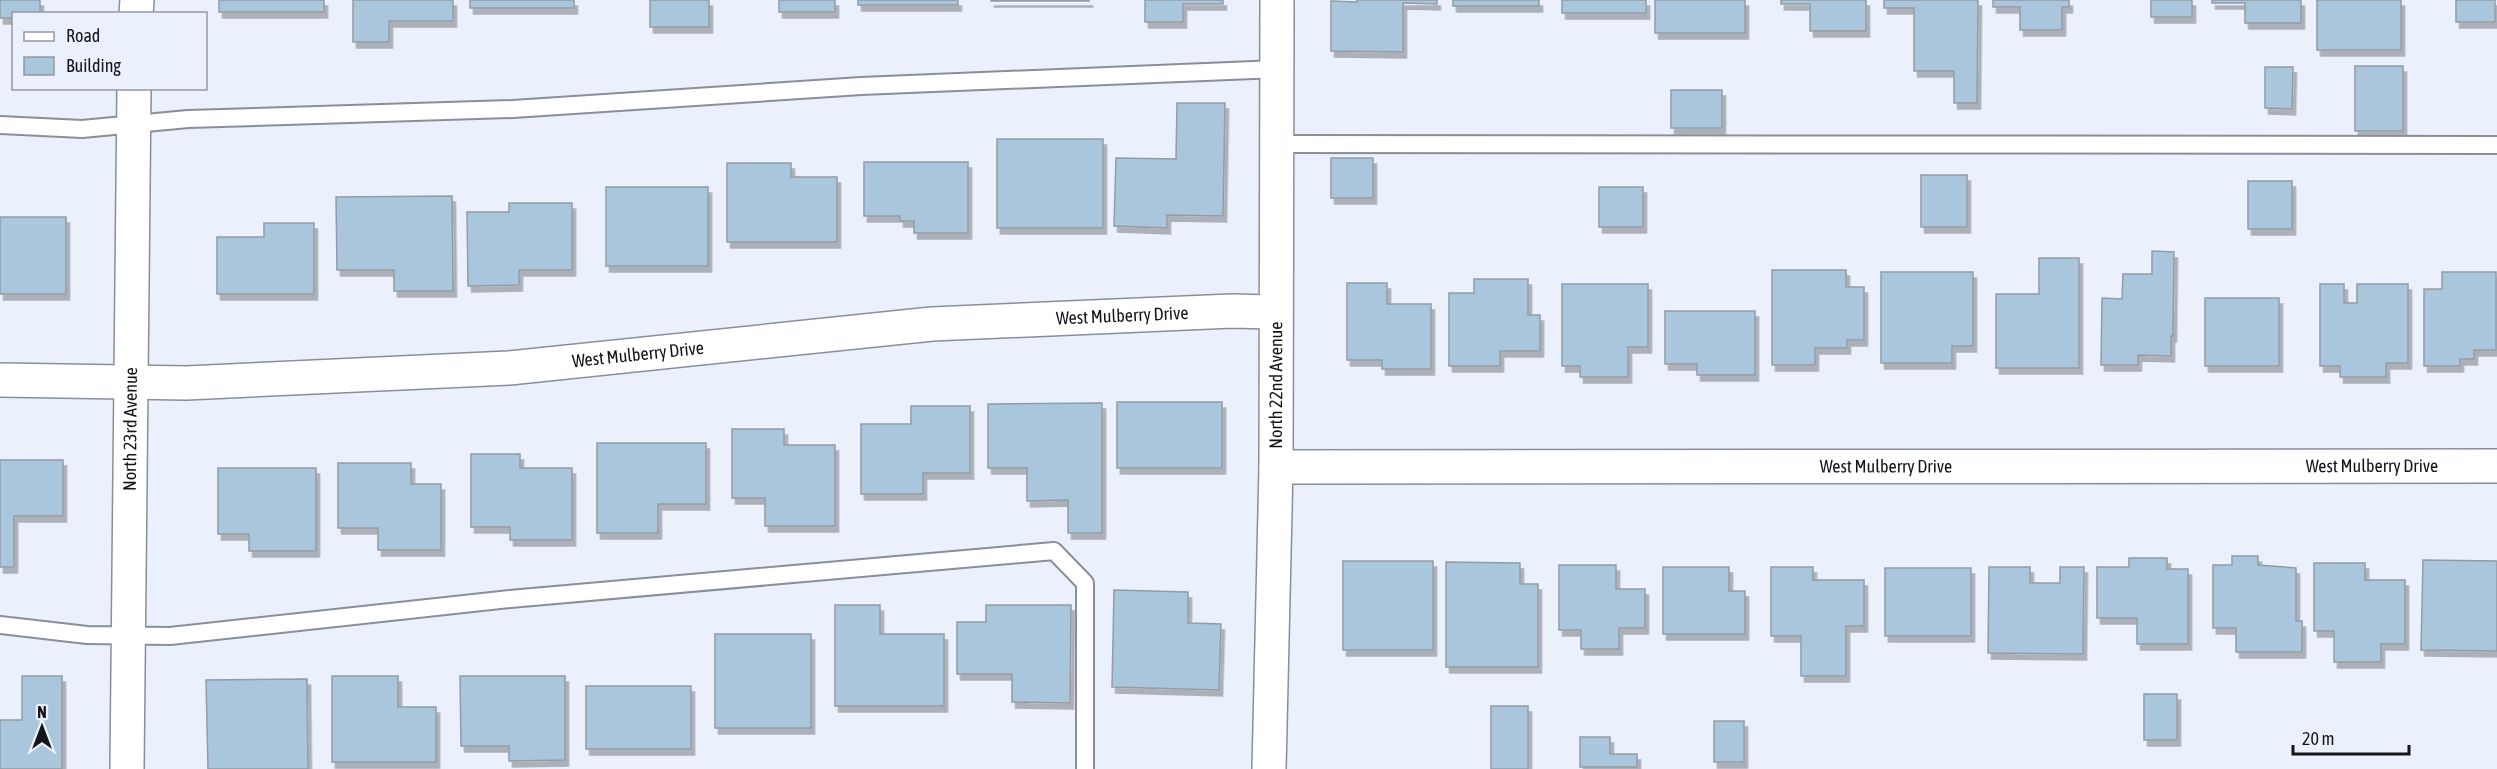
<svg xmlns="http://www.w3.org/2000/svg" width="2497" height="769" font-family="'Asap Condensed',sans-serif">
<defs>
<filter id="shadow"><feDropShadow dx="3.5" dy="6" stdDeviation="0" flood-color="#0004"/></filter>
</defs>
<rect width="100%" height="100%" fill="#eaf0fc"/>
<g fill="#a9c6dd" stroke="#929ca4" stroke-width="1.5" filter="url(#shadow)">
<polygon points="0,0 40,0 40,14 14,14 14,18 0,18"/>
<rect x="219" y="0" width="105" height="12"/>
<polygon points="353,0 453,0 453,21 389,21 389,42 353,42"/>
<rect x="470" y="0" width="104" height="8"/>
<rect x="650" y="0" width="59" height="27"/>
<rect x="779" y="0" width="56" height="12"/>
<rect x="858" y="0" width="100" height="5"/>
<rect x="991" y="0" width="98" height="1"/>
<polygon points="1145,0 1223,0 1223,4 1183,4 1183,22 1145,22"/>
<polygon points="1357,0 1437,0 1437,4 1403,3 1403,52 1331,51 1331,1 1357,2"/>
<rect x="1453" y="0" width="86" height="6"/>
<rect x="1562" y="0" width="84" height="13"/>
<rect x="1655" y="0" width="90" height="33"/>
<polygon points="1781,0 1866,0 1866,31 1810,31 1810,4 1781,4"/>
<polygon points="1884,0 1978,0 1977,103 1954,103 1954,71 1914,71 1914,8 1884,8"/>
<polygon points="1993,0 2069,0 2069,7 2062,7 2062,30 2020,30 2020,7 1993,7"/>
<rect x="2151" y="0" width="41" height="17"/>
<polygon points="2212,0 2301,0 2301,23 2245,23 2245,3 2212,3"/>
<rect x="2317" y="0" width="84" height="50"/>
<rect x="2456" y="0" width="39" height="22"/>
<rect x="2355" y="66" width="48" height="65"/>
<polygon points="2265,67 2293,67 2292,109 2265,108"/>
<rect x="1671" y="90" width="51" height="38"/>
<polygon points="1177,103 1225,103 1223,216 1167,215 1167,228 1114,226 1116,158 1176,159"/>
<rect x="997" y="139" width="106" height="89"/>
<rect x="1331" y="158" width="42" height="40"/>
<polygon points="864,162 968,162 968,233 914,233 914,221 900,221 900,216 864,216"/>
<polygon points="727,163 791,163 791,177 837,177 837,242 727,242"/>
<rect x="1921" y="175" width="46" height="52"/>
<rect x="2248" y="181" width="44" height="48"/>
<rect x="606" y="187" width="102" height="79"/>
<rect x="1599" y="187" width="44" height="40"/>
<polygon points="452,196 453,291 394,291 394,270 337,270 336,197"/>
<polygon points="509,203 572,203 572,270 519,270 519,285 468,286 467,212 509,212"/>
<rect x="0" y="217" width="66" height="77"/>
<polygon points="264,223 314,223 314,294 217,294 217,237 264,237"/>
<polygon points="2152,251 2174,252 2173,336 2171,336 2171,356 2138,355 2138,365 2101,365 2102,298 2122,299 2123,274 2152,274"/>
<polygon points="2039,258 2079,258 2079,368 1996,368 1996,294 2039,294"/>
<polygon points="1772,270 1846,270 1846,287 1864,287 1864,340 1847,340 1847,348 1815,348 1815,365 1772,365"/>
<polygon points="1881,272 1973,272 1973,346 1952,346 1952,363 1881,363"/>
<polygon points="2442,272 2496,272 2496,350 2474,350 2474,359 2460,359 2460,366 2424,366 2424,289 2442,289"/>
<polygon points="1474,279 1528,279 1528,315 1540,315 1540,351 1500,351 1500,366 1449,366 1449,293 1474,293"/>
<polygon points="1347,283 1387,283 1387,304 1431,304 1431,369 1382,369 1382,360 1347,360"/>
<polygon points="1562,284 1648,284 1648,347 1628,347 1628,377 1580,377 1580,366 1562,366"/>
<polygon points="2320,284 2344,284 2344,303 2357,303 2357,284 2408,284 2408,363 2386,363 2386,377 2340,377 2340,366 2320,366"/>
<rect x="2205" y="298" width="74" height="68"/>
<polygon points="1665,311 1755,311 1755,375 1697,375 1697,364 1665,364"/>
<rect x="1117" y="402" width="105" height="66"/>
<polygon points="1102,403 1102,533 1068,533 1068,500 1027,501 1027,468 988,468 988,404"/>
<polygon points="911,406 970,406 970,473 923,473 923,494 861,494 861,424 911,424"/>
<polygon points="732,429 784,429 784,445 835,445 835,526 765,526 765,498 732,498"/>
<polygon points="597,443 706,443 706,504 658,504 658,533 597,533"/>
<polygon points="471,454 520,454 520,468 572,468 572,540 510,540 510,527 471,527"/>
<polygon points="0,460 63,460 63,516 14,516 14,567 0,567"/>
<polygon points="338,463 411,463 411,484 441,484 441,550 378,550 378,528 338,528"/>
<polygon points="218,468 316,468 316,551 249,551 249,534 218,534"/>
<polygon points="2232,556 2258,556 2258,565 2296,568 2296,621 2302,621 2302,652 2236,652 2236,628 2213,628 2213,565 2232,565"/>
<polygon points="2129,558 2167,558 2167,569 2188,569 2188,644 2137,644 2137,618 2097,618 2097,567 2129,567"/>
<polygon points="2423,560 2497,561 2497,651 2421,650"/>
<rect x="1343" y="561" width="90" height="89"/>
<polygon points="1446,562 1520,563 1520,584 1538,584 1538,667 1446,667"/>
<polygon points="2314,563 2365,563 2365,580 2405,580 2405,644 2381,644 2381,662 2334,662 2334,631 2314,631"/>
<polygon points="1559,565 1616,565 1616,589 1645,589 1645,628 1619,628 1619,649 1581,649 1581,630 1559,630"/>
<polygon points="1663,567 1729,567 1729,591 1745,591 1745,634 1663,634"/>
<polygon points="1771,567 1813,567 1813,580 1864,580 1864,626 1846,626 1846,676 1801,676 1801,636 1771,636"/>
<polygon points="1989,567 2030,567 2030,583 2060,583 2060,567 2084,567 2083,654 1988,653"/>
<rect x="1885" y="568" width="86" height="68"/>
<polygon points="1114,590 1188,592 1188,623 1221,624 1219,690 1112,687"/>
<polygon points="835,605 880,605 880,634 944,634 944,706 835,706"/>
<polygon points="986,605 1071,605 1070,703 1012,702 1012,674 957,674 957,622 986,622"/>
<rect x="715" y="634" width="96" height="94"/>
<polygon points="22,676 62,676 62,769 0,769 0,720 22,720"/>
<polygon points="332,676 398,676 398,707 436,707 436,762 332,762"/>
<polygon points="460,676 565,676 565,760 509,761 509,746 461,746"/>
<polygon points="307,679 308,769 208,769 206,680"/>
<rect x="586" y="686" width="105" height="63"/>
<rect x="2144" y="694" width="33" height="46"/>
<rect x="1491" y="706" width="37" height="63"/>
<rect x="1714" y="721" width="30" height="41"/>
<polygon points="1580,737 1610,737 1610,754 1637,754 1637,767 1580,767"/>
</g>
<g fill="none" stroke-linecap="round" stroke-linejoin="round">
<g stroke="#898e99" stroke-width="20">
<g id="service">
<polyline points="0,125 82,129 188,119 513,109 861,86 1277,69"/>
<polyline points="1277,144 2497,145"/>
<polyline points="0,625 87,635 170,636 510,599 1054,551 1085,583 1085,769"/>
</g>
</g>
<g stroke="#898e99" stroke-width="36">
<g id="minor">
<path id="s1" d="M0 380 186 383 509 368 932 324 1232 311 1276 312"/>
<path id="s2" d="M1276 467 2497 466"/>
<path id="s3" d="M1269 769 1276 467 1277 0"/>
</g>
</g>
<g stroke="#898e99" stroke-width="36">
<g id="tertiary">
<polyline points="136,14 137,0"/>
<path id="s4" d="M127 769 134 88"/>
</g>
</g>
<use href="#service" stroke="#fff" stroke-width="16"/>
<use href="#minor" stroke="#fff" stroke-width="33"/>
<use href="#tertiary" stroke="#fff" stroke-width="33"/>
</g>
<g text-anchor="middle" stroke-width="4.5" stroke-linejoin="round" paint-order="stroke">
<g font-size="18" fill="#131519" stroke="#eaf0fc">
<text dy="6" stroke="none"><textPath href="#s1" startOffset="1125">West Mulberry Drive</textPath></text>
<text dy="6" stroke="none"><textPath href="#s1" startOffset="639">West Mulberry Drive</textPath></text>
<text dy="6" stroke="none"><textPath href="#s3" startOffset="384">North 22nd Avenue</textPath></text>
<text dy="6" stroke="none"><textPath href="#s4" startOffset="340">North 23rd Avenue</textPath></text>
<text dy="6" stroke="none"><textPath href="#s2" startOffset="1096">West Mulberry Drive</textPath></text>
<text dy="6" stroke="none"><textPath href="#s2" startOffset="610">West Mulberry Drive</textPath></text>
</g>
</g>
<rect x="12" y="12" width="195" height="78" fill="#eaf0fc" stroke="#9498a1" stroke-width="1.5"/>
<rect x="24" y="32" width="30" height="9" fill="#ffffff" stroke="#9498a1" stroke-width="1.5"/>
<text x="66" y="42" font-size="18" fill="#131519">Road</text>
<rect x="24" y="57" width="30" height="18" fill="#a9c6dd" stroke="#9498a1" stroke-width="1.5"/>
<text x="66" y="72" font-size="18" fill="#131519">Building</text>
<g transform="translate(42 727)" stroke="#eaf0fc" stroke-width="4.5" paint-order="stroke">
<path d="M0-4.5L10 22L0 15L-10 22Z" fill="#131519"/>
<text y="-9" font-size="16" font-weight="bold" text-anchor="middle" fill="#131519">N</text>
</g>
<path d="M2293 745v9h116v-9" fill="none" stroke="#131519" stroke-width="3"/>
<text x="2302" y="745" font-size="18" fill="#131519" stroke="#eaf0fc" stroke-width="4.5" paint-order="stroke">20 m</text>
</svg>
